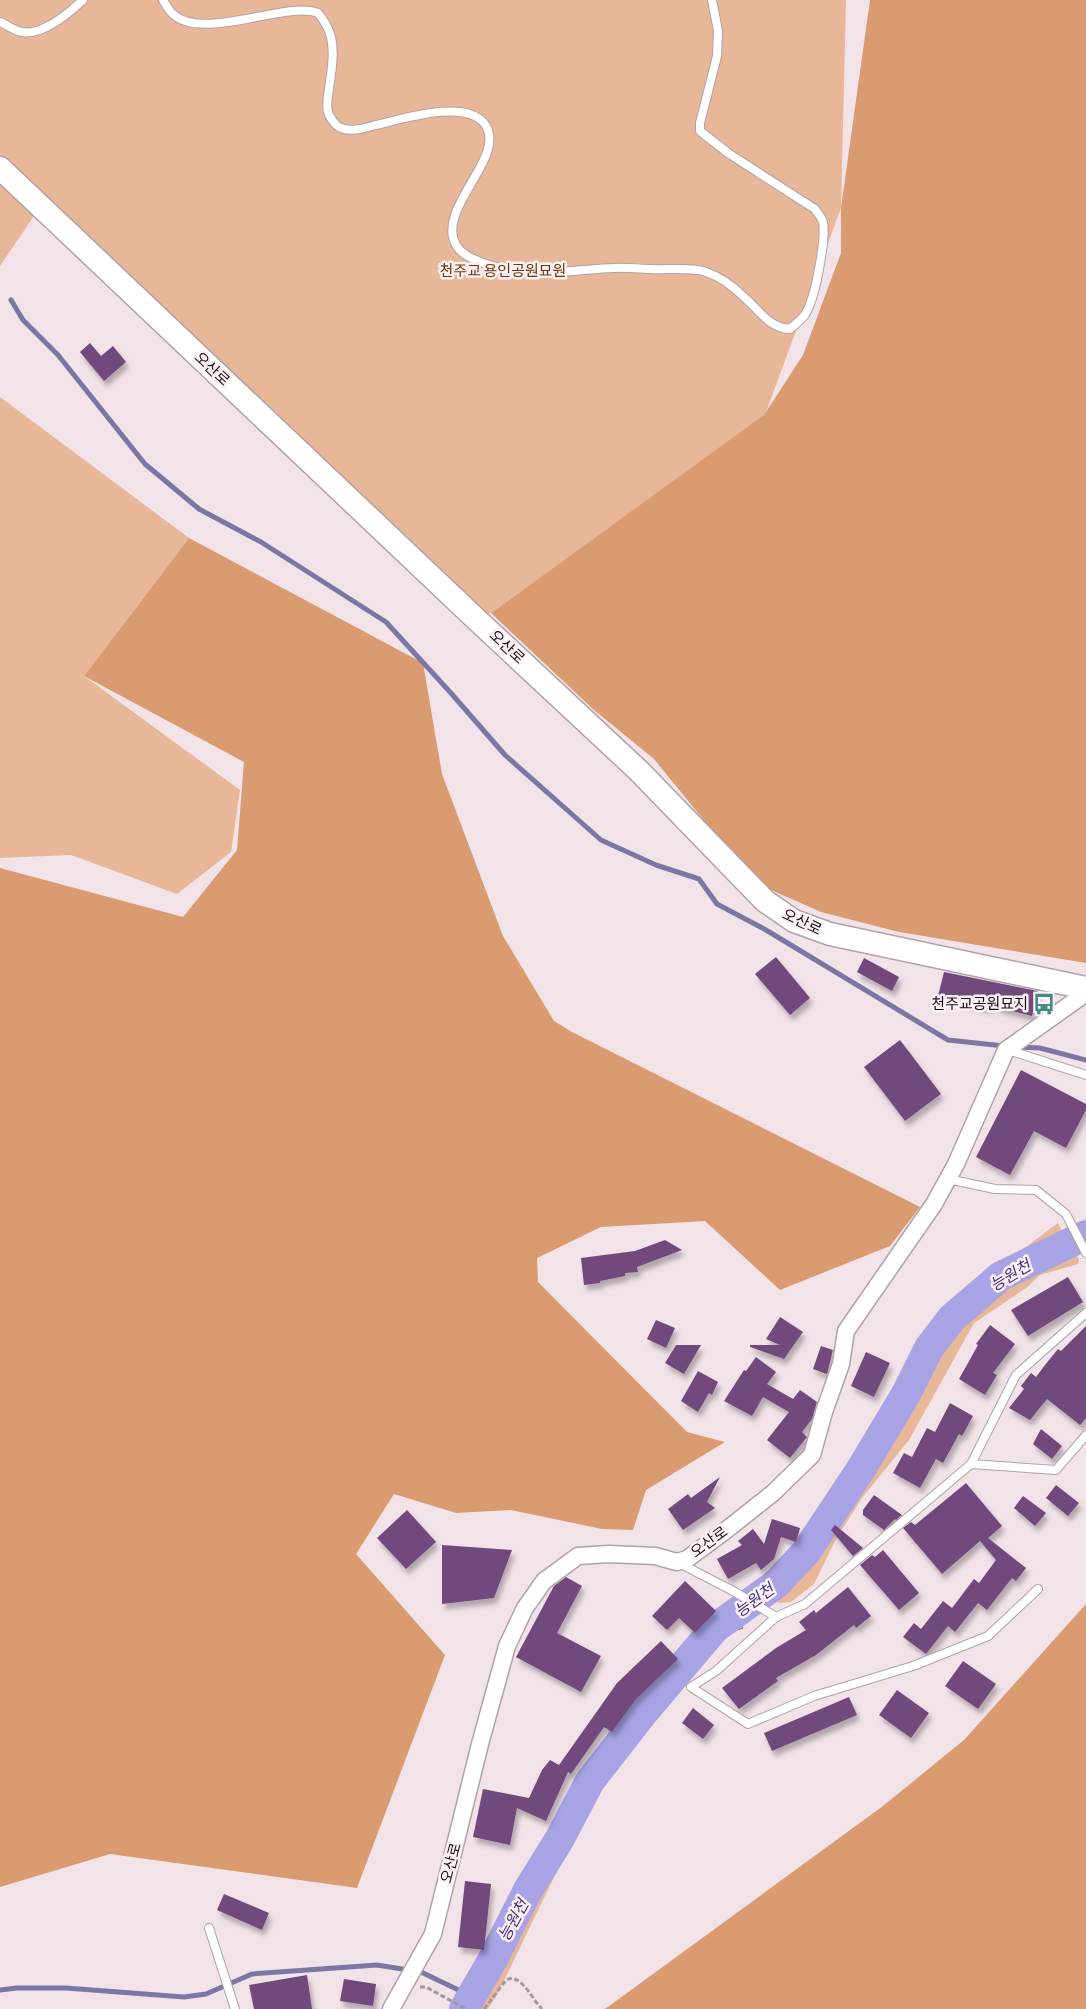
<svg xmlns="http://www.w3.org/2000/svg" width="1086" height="2009" font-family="'Alegreya Sans','Noto Sans KR',sans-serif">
<defs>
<filter id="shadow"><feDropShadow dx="3" dy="5.5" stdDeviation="2.5" flood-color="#0004"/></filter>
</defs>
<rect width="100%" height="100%" fill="#f2e3e9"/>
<g fill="#e7b798">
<polygon points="0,0 846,0 841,208 765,415 491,613 476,619 40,207 0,266"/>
<polygon points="0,397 189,538 84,676 240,790 231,852 177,894 71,855 0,858"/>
<polygon points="1058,1223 1067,1241 1048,1249 1002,1273 949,1317 926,1348 905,1394 860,1468 805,1551 775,1584 760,1594 752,1590 771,1581 812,1539 864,1459 904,1389 912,1364 951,1309 992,1272"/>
<polygon points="1072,1244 1079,1260 1078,1264 1040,1275 1026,1288 974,1323 909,1440 862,1498 836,1539 814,1584 791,1602 780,1603 766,1596 781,1585 813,1549 908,1396 931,1350 955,1318 1002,1280"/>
<path d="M685 1658 682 1665 641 1712 587 1781 557 1838 525 1892 492 1957 475 1986 468 1988 463 1985C488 1964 497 1933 511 1904 532 1863 553 1820 577 1780 594 1752 620 1725 642 1701 656 1686 672 1673 685 1658Z"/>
<polygon points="684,1669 690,1672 696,1670 616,1760 589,1805 497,1995 488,2009 467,2009 499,1957 532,1887 592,1784"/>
</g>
<g fill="#da9b71">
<polygon points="870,0 1086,0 1086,963 899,932 821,912 755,883 654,759 594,710 491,613 764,415 803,355 841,253 841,208"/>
<polygon points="189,538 423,663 442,774 503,936 554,1021 572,1032 920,1207 890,1246 780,1290 705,1221 601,1227 537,1258 538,1282 687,1432 725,1442 646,1490 633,1530 602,1529 511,1510 456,1513 394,1494 356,1554 445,1655 357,1888 110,1854 0,1887 0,868 183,917 237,850 244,762 84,676"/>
<polygon points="1086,1604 1086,2009 605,2009 883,1806 964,1740"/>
</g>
<polygon fill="#a7a3e5" stroke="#7b77a5" points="728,1607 743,1628 729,1633 701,1657 696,1669 683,1667 689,1655"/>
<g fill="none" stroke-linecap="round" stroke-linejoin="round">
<g stroke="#7b77a5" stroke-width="5">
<polyline points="11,300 23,320 58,355 145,464 199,509 261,542 386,622 450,692 505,755 601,840 656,865 699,879 717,904 766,930 948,1040 1004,1046"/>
<polyline points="1018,1047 1040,1048 1086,1060"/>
<polyline points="0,1990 17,1988 66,1988 184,1997 206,1994 252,1974 377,1965 421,1972 471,1996"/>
</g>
<polyline stroke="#a7a3e5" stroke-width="30" points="464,2009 493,1959 528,1890 559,1840 590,1781 643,1713 715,1628 776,1584 806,1552 861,1469 906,1394 929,1348 952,1318 1001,1276 1086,1235"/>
</g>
<g fill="#71497d" filter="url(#shadow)">
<polygon points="90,343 101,356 113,346 126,362 104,381 80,352"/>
<polygon points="776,957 810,998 790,1015 755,974"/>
<polygon points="864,958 899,977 892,991 857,972"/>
<polygon points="944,972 1038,991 1032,1016 989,1005 988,1008 938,996"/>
<polygon points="900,1040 941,1094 905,1121 864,1067"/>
<polygon points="1021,1070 1086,1104 1086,1110 1066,1148 1034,1131 1010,1175 976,1157"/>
<polygon points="665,1240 682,1250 637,1267 638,1272 625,1273 625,1276 600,1281 600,1283 584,1285 581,1258 635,1251"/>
<polygon points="1068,1277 1083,1302 1028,1336 1011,1310"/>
<polygon points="780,1317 803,1332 784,1359 750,1347 750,1345 780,1345 766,1339"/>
<polygon points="656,1320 675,1328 666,1348 647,1339"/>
<polygon points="990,1325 1015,1344 993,1373 997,1375 985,1395 959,1379 978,1345 976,1344"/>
<polygon points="1086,1326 1086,1418 1080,1425 1047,1399 1030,1420 1009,1408 1024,1389 1021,1386 1031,1373 1036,1377 1045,1365 1047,1367 1045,1365 1058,1349 1061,1351"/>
<polygon points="676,1345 701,1345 684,1374 665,1363"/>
<polygon points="821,1346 833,1350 827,1374 813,1369"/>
<polygon points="866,1352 890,1363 874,1397 851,1386"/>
<polygon points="756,1357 776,1372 767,1384 793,1399 800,1390 817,1402 812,1419 802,1432 807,1437 790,1458 767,1440 789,1412 763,1397 752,1416 724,1401 744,1370 746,1371"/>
<polygon points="698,1371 718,1382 712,1395 709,1393 698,1412 681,1401"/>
<polygon points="950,1403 973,1416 962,1436 959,1434 943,1463 936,1459 920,1488 893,1473 904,1453 912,1457 927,1428 935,1432"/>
<polygon points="1041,1429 1062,1446 1052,1459 1033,1444"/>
<polygon points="720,1477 707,1502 715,1508 683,1530 668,1509 688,1494 691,1498"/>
<polygon points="966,1483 1002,1526 988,1538 1026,1568 1016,1581 1012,1578 987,1610 978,1603 955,1632 948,1626 926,1654 903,1637 914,1623 921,1629 943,1601 952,1608 974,1579 979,1583 996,1560 980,1541 942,1574 903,1528 911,1522 915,1525"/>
<polygon points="1056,1485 1079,1503 1068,1516 1046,1498"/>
<polygon points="874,1495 902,1515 896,1520 895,1519 884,1530 863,1515 863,1510"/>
<polygon points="1023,1496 1046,1513 1035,1526 1014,1508"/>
<polygon points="407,1510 436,1542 406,1569 377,1538"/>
<polygon points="772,1519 800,1528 796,1542 781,1537 774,1559 761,1570 756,1563 728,1579 717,1559 742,1545 738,1541 753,1529 764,1544"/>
<polygon points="835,1525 863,1548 853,1556 831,1530"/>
<polygon points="442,1545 512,1550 494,1598 442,1604"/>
<polygon points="883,1550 919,1593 899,1610 860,1565 872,1555 875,1557"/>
<polygon points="566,1577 582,1586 557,1633 601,1656 581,1692 516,1657 554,1586"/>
<polygon points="685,1581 716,1611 695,1633 679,1618 667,1630 652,1616"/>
<polygon points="848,1587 871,1616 856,1628 854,1625 816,1655 776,1678 778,1681 739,1709 722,1688 776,1648 806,1630 799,1622 814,1610 816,1613"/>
<polygon points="661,1641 678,1659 636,1699 612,1732 604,1727 571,1774 568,1772 546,1821 517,1808 510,1845 473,1837 483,1789 529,1798 542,1770 550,1760 559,1765 617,1683"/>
<polygon points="963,1661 996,1684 978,1709 945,1686"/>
<polygon points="897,1690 929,1713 911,1738 879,1715"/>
<polygon points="849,1697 857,1715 772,1751 764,1733"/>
<polygon points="693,1708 714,1725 703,1739 682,1723"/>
<polygon points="465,1881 491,1884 484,1950 458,1947"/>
<polygon points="224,1894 269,1913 262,1930 217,1910"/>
<polygon points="307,1975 312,2009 254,2009 249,1985"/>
<polygon points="344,1979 376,1984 373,2006 340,2001"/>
</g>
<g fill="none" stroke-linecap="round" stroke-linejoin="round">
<g stroke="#b0a2a8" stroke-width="10">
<g id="lane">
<path d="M163 0C166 5 170 12 174 15 205 41 289 0 318 13 323 19 329 29 331 37 335 54 331 73 329 89 328 96 326 105 328 112 329 116 335 125 339 127 350 133 365 128 376 125 403 119 464 99 484 123 510 155 435 208 456 245 462 255 473 259 483 263 526 280 568 270 613 268 625 267 638 269 650 269 664 270 695 267 706 272 721 277 734 287 745 298 760 311 769 328 790 329 794 325 800 321 804 316 815 302 826 240 823 222 822 217 817 213 815 209L728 153 700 131V123L717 56 718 31 712 0"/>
<path d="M0 22C7 25 15 31 22 32 42 36 69 13 83 0"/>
<polyline points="1008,1050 1086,1075"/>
<polyline points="948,1179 995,1189 1036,1190 1066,1214 1086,1253"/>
<polyline points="971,1464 1056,1470 1086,1435"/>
<polyline points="679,1563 735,1592 776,1617"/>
<polyline points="1038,1589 988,1636 913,1666 814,1696 748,1724 691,1687 716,1671 776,1617 805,1604 971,1464 1016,1375 1086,1313"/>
<polyline points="209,1928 235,2009"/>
</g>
</g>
<g stroke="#b0a2a8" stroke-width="19">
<polyline id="street" points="391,2009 433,1934 480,1744 507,1646 525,1608 544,1581 578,1556 609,1554 655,1556 677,1562 687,1559 725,1531 773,1493 812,1455 824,1412 841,1364 846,1331 934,1204 956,1164 1006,1050 1086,993"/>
</g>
<g stroke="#b0a2a8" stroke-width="25">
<polyline id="secondary" points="0,168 476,619 639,771 765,901 794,921 830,934 1086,988"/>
</g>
<g stroke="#a4989d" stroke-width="3" stroke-dasharray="5 2.5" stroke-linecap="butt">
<polyline points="420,1987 426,1987 466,2009"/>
<path d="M484 2009 506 1980 512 1978C526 1982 532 1999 542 2009"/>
</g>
<use href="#lane" stroke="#fff" stroke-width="8"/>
<use href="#street" stroke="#fff" stroke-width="16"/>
<use href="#secondary" stroke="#fff" stroke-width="22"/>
</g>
<defs>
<g id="bus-bare" transform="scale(1.725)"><path d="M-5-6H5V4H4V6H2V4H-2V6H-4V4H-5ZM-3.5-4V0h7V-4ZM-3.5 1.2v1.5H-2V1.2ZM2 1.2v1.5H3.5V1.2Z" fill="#438b87" stroke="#fef1f6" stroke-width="2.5" paint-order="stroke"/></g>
</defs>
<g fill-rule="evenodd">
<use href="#bus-bare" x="1044" y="1004"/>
</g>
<g text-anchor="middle" stroke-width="5" stroke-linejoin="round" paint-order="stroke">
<g font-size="15" fill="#713702" stroke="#fef1f6">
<text x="503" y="276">천주교 용인공원묘원</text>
</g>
<g font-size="15" fill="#140f11" stroke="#fef1f6">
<text transform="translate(212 369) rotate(43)" y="5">오산로</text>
<text transform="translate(507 647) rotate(43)" y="5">오산로</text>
<text transform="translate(802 922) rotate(25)" y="5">오산로</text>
<text transform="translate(709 1542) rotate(-36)" y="5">오산로</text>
<text transform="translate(451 1863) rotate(-75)" y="5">오산로</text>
</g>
<g font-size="15" fill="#140f11" stroke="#fef1f6" text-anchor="end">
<text x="1028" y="1009">천주교공원묘지</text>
</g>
<g font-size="16" font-style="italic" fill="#3e317d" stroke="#fef1f6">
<text transform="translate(1010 1275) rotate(-31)" y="6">능원천</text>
<text transform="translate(754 1600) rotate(-36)" y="6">능원천</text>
<text transform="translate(513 1920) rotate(-61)" y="6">능원천</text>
</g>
</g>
</svg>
